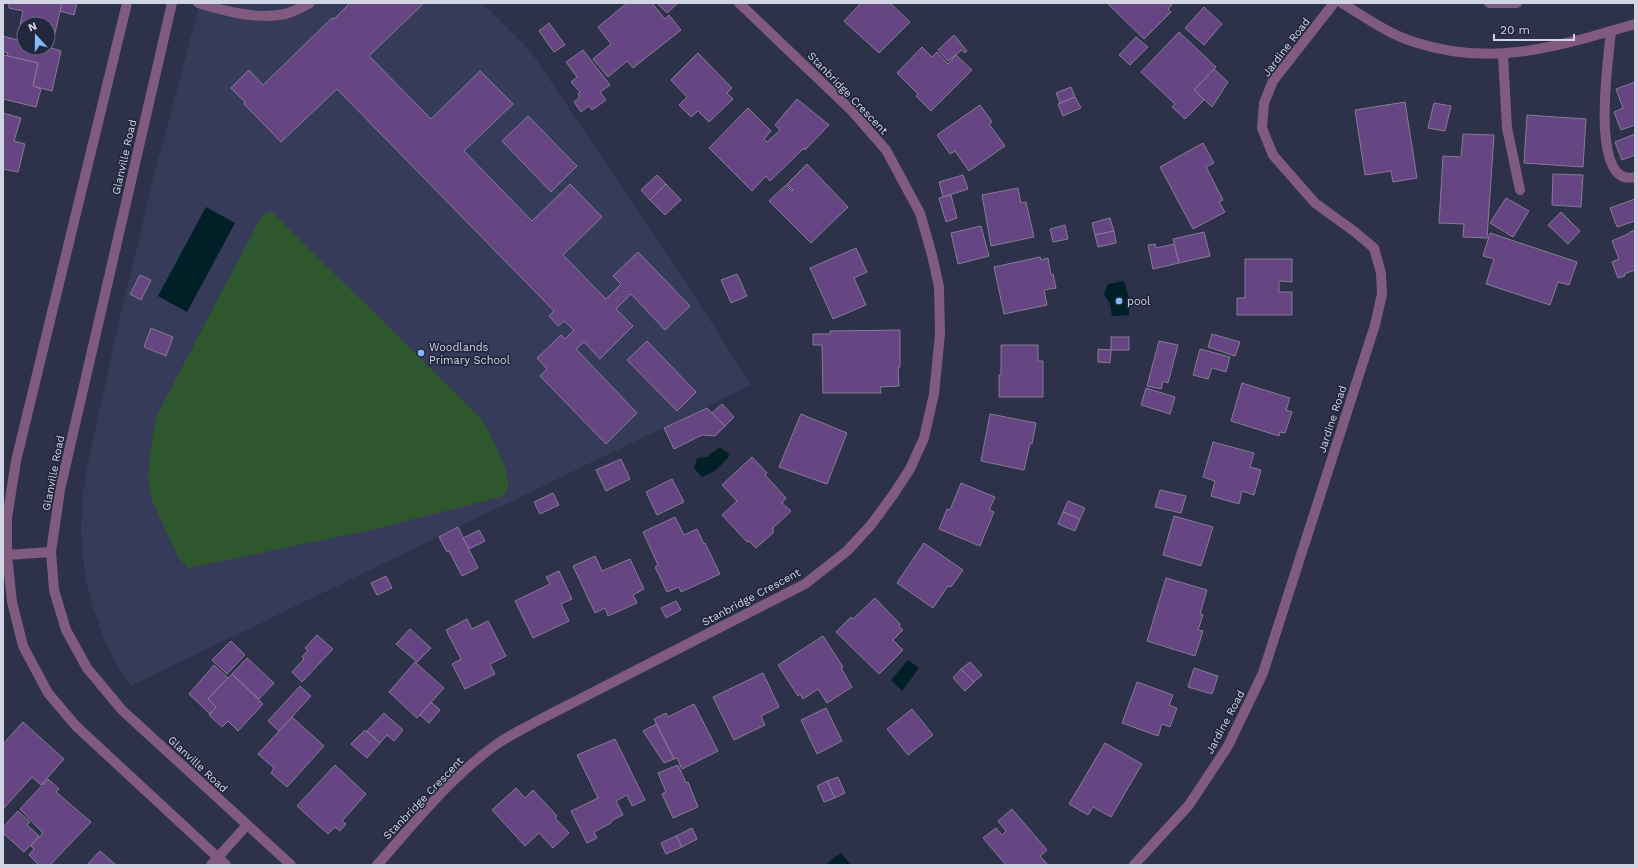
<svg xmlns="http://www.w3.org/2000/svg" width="1638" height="868" font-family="'Work Sans',sans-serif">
<rect width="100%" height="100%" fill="#2d3149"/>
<polygon fill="#353b59" points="200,3 482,3 531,52 682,276 751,385 131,686 117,665 105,641 92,604 85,578 81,534 82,501 87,467 119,321 155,172"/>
<path fill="#2e572e" d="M268 212H272L481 418C489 431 512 474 508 488 507 492 503 495 500 497L371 530 188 568 178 557 152 500 148 478 152 439 157 415 261 217Z"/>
<g fill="#001f26">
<polygon points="206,207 235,223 187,312 158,296"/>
<polygon points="1124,281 1129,298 1129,315 1112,316 1110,304 1104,294 1108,284"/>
<polygon points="720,447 729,454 728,458 715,471 702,477 694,468 697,458 707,457"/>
<polygon points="908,660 919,668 902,691 891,680"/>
<polygon points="841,853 851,865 829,865 827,863"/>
</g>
<g fill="#654682" stroke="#877b95">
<polygon points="5,3 62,3 55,33 48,31 48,24 20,24 23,11 9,8 9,4"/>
<polygon points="62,3 77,3 74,15 60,11"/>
<polygon points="350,3 424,3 369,56 431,119 480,71 513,104 464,151 532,221 570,184 602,217 563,255 606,299 621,284 613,276 638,252 690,306 665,330 631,294 616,309 633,326 600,359 584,342 576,349 637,413 606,444 540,376 547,369 537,358 561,335 565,339 574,330 564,321 558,326 549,316 554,311 337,89 281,142 244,104 245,102 231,88 249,70 263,85 332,18 334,19"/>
<polygon points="627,3 652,3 665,19 669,15 681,30 633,68 627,61 608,77 593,59 611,44 598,27"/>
<polygon points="657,3 678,3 667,13"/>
<polygon points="861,3 890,3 910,22 879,53 844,21"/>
<polygon points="1107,3 1170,3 1172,5 1168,9 1171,12 1144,39"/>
<polygon points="1204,7 1222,24 1204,45 1185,28"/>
<polygon points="549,23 565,45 554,52 539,31"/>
<polygon points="1179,32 1216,67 1194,90 1204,100 1185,119 1172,107 1175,104 1141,72"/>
<polygon points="954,35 967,51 965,53 962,50 948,61 938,50"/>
<polygon points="3,36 24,42 24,48 48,47 61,51 52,91 33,86 38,63 7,56 8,53 3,52"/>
<polygon points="1136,37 1148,47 1130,65 1119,55"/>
<polygon points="922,47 932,57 937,52 948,64 956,55 972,70 931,111 916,96 918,94 897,73"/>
<polygon points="583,50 610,85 600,92 606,100 592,110 589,106 581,112 574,102 580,97 578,94 580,92 571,82 577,77 566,62"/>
<polygon points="698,53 732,88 727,93 733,99 709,122 698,111 691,117 679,105 687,97 671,80"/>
<polygon points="4,55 38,63 33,86 41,89 36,107 3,99 3,61"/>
<polygon points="1214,69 1228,82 1212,107 1194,90"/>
<polygon points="1635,82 1635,125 1621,130 1614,112 1623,108 1616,89"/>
<polygon points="1071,87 1075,97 1060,103 1056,93"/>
<polygon points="1075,97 1081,108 1063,116 1058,104"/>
<polygon points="797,99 829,125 805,150 804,148 770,181 766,176 752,191 709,148 748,108 771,131 764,139 767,142 780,130 775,125"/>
<polygon points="1405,102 1417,178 1393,182 1391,171 1365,175 1355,110"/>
<polygon points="1434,103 1451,106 1445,131 1428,128"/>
<polygon points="980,105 992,122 989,124 1005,146 969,171 955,151 950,154 937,135"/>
<polygon points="3,113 21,118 14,141 25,144 18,172 3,169"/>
<polygon points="1527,115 1586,119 1583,167 1524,163"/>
<polygon points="528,116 577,166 551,192 502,141"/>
<polygon points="1463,134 1494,135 1487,238 1463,237 1464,224 1439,223 1443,156 1461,157"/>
<polygon points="1635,134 1635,155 1622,160 1615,142"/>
<polygon points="1203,143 1214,163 1206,167 1223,200 1219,202 1225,212 1193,229 1160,167"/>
<polygon points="807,164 848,207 811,243 769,201 786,185 792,191 793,190 787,184"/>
<polygon points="1553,174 1583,175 1581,207 1552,205"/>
<polygon points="657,175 666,184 650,200 641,190"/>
<polygon points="963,175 968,189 943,197 939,182"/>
<polygon points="666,184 681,200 665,215 650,200"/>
<polygon points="1018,188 1021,203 1026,202 1034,237 991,246 982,195"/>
<polygon points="951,195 957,218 946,222 939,198"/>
<polygon points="1506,198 1529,211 1513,237 1490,223"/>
<polygon points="1635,199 1635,221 1617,227 1610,208"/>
<polygon points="1561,212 1580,231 1568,244 1548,225"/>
<polygon points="1110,218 1114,231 1095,235 1092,223"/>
<polygon points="1065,225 1068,239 1053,242 1050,229"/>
<polygon points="981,226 989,256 958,264 951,233"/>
<polygon points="1635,230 1635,270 1624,274 1625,276 1618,278 1612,262 1619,259 1612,241 1630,233 1630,232"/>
<polygon points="1114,231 1116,243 1098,247 1095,235"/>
<polygon points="1204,232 1210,256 1179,263 1173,239"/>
<polygon points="1490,233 1577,262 1569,285 1558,282 1550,305 1486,284 1494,259 1483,256"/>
<polygon points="1155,244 1156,248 1174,244 1179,263 1153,269 1148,245"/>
<polygon points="856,248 867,272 854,278 866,305 833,319 810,268"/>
<polygon points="1040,257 1041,260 1048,258 1051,275 1053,274 1056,288 1044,290 1047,305 1004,314 994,267"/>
<polygon points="1245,259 1292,259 1292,282 1279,281 1279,292 1292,292 1292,315 1237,315 1237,298 1245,298"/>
<polygon points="737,274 747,296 731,303 721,280"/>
<polygon points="140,275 151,280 141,300 130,294"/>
<polygon points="151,328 173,337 166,356 144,347"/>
<polygon points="900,330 900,367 898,367 899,386 880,387 881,393 823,393 822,345 813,345 813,334 830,334 830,331"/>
<polygon points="1212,334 1240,342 1235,356 1208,347"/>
<rect x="1111" y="337" width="18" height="13"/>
<polygon points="647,341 696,392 677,411 627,360"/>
<polygon points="1159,341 1178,345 1168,383 1163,381 1161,389 1147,386"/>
<polygon points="1001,345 1038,345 1038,361 1043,361 1043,397 999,397 999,375 1001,375"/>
<polygon points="1098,349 1111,350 1110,363 1098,362"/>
<polygon points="1200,349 1230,357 1226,372 1212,368 1208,379 1193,375"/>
<polygon points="1242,383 1290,398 1286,410 1292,412 1285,433 1280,432 1279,436 1231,421"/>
<polygon points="1146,388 1175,397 1170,414 1141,405"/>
<polygon points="722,404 734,417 725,426 712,413"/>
<polygon points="707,408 725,426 715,436 702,435 674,449 664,428"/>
<polygon points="801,414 847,433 827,484 779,467"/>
<polygon points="990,414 1036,423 1032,444 1030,443 1024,470 981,461"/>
<polygon points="1213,442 1254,453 1250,467 1261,470 1254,495 1242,491 1239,504 1211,496 1215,481 1203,477"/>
<polygon points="752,457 767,473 765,475 786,498 782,503 791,511 773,528 773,533 756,548 749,541 747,542 722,515 737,501 722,485"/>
<polygon points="621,459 630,479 606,491 596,470"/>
<polygon points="672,479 684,502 657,515 646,492"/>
<polygon points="961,483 995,497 989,510 994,512 980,546 939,529 947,509 950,510"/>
<polygon points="1160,490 1186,496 1181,513 1155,507"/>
<polygon points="553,493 559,505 540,514 534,502"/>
<polygon points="1068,501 1085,508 1080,519 1063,512"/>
<polygon points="1063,512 1080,519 1075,531 1058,524"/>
<polygon points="1174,516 1213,527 1201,566 1163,555"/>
<polygon points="675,517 684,535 697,529 704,544 705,543 720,574 681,592 679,587 667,592 655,567 658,565 643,532"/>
<polygon points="458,527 478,568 462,576 449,551 447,552 439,537"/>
<polygon points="479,530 485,541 469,549 463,538"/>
<polygon points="924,543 963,570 951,587 948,586 933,608 897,583"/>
<polygon points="595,556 602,571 630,559 644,589 633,595 637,603 608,616 605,608 595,613 573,566"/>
<polygon points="559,571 572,599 561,604 569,621 533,638 515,601 550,584 546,577"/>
<polygon points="386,576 392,588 377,595 371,583"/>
<polygon points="1166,578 1207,590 1200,614 1203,615 1198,630 1203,631 1195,656 1147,641"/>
<polygon points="875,598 900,624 899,626 903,630 893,640 903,650 879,674 836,632 851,617 853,619"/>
<polygon points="676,601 681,610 666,618 661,608"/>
<polygon points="467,619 472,629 488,621 506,656 490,664 495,674 465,689 452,664 461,659 446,630"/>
<polygon points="410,629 431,648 417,662 396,644"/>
<polygon points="317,635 333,649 302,682 292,672 304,659 302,657 308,650 305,648"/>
<polygon points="823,636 843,667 841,668 852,687 827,703 818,689 803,699 800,694 798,696 778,665"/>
<polygon points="231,641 245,655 227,674 212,660"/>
<polygon points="247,658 274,683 259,699 232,674"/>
<polygon points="415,662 444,688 417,718 389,692"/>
<polygon points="970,662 982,675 974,682 961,669"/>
<polygon points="214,665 228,678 208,699 216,707 210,714 189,694"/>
<polygon points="1194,668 1218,676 1212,694 1188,687"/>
<polygon points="961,669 974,682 965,691 953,678"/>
<polygon points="763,673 779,707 761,716 765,725 734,740 713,697"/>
<polygon points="232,674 263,704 238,731 228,721 222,727 209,715 216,707 208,699"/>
<polygon points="1137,682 1173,695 1169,705 1177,708 1170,727 1162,724 1158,736 1122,723"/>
<polygon points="300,686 311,696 279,731 268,721"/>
<polygon points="431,702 440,710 429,723 420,715"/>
<polygon points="694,704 718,751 682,769 677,758 674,759 654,719 666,713 668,717"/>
<polygon points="826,708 842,741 817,754 801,720"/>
<polygon points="912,709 933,735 908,755 887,729"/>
<polygon points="384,713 403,730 394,741 387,735 380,743 367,731"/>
<polygon points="292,717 324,746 287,787 271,773 274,768 258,754"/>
<polygon points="23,722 64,759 41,785 32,777 3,809 3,744"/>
<polygon points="656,724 674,759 664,763 643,731"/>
<polygon points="365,730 380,743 367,758 351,744"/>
<polygon points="615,739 645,800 632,806 627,795 616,801 623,815 611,821 611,823 594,832 597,838 587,843 571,811 598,798 577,755"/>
<polygon points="1105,743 1142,764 1111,817 1093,807 1088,815 1069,804"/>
<polygon points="335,765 366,794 342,821 346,824 340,831 335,827 328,834 297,806"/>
<polygon points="678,765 686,783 688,782 698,807 673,818 662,794 666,792 658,773"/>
<polygon points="838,777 845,793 835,798 827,781"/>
<polygon points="48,779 59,789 56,792 91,822 50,865 39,865 29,855 34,849 31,846 43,833 20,809"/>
<polygon points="827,781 835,798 824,802 817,786"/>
<polygon points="516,788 525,798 533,790 557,816 555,818 569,833 553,848 539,833 525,846 492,810"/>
<polygon points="1012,809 1047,850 1040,856 1048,865 1006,865 983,838 996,828 1002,835 1006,831 998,821"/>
<polygon points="18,811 30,822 27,825 39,836 24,852 3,833 3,827"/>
<polygon points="692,828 697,839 682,847 676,836"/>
<polygon points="676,836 682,847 666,854 661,843"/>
<polygon points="100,851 116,865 87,865"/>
</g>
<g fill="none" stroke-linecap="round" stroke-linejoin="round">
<path stroke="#815b7f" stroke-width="10" d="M198 3C224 11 257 20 285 14 294 12 302 7 310 3"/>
<g stroke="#815b7f" stroke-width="10">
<polyline points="127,3 16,461 7,518 7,555 12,602 23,646 48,693 76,726 226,865"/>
<polyline points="172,3 60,490 51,552 54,590 66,630 87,668 122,710 291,865"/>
<path d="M1342 3C1365 17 1388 34 1414 42 1493 68 1559 46 1635 24"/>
<polyline points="1489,3 1517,3"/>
<path d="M1611 31C1609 55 1588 189 1635 177"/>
<polyline points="1503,55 1507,128 1520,190"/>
<polyline points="3,557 7,555 51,552"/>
<polyline points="211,865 247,825"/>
<path d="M377 865C414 824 450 777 497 744 510 735 525 728 539 720L805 584 847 551 871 525 893 495 910 469 924 438 934 394 940 334 939 287 932 255 920 213 886 150 852 111 739 3"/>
<polyline points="1134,865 1189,805 1228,746 1263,673 1375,325 1382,294 1381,273 1374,248 1355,232 1315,203 1273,155 1262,128 1264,103 1273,81 1334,3"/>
</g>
</g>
<g fill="#82bcfa" stroke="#23273e" stroke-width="1.5">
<circle cx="1119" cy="301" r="4"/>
<circle cx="421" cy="353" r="4"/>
</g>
<g text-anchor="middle" stroke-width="3.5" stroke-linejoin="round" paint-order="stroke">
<g font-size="11" fill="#d0d4e3" stroke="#23273e">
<text transform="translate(1286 47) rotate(-53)" y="4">Jardine Road</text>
<text transform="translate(848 93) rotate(46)" y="4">Stanbridge Crescent</text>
<text transform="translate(124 157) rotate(-77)" y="4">Glanville Road</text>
<text transform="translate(1332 419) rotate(-72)" y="4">Jardine Road</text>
<text transform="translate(53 473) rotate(-79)" y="4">Glanville Road</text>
<text transform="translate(751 597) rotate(-28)" y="4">Stanbridge Crescent</text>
<text transform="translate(1225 722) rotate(-62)" y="4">Jardine Road</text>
<text transform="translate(198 764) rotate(43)" y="4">Glanville Road</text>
<text transform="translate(423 798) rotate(-46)" y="4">Stanbridge Crescent</text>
</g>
<g font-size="11" fill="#d0d4e3" stroke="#23273e" text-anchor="start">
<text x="1127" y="305">pool</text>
<text x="429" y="351">Woodlands<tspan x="429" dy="13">Primary School</tspan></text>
</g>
</g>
<rect width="1638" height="868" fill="none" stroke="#d0d4e3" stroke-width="8"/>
<g transform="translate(36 36) rotate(339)"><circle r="19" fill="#23273e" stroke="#686c80"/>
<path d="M0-3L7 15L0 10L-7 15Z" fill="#82bcfa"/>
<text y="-6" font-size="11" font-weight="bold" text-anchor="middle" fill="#d0d4e3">N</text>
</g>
<path d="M1494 34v6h80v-6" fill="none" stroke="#d0d4e3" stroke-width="2"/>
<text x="1500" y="34" font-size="12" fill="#d0d4e3" stroke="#23273e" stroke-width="3" paint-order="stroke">20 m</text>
</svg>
